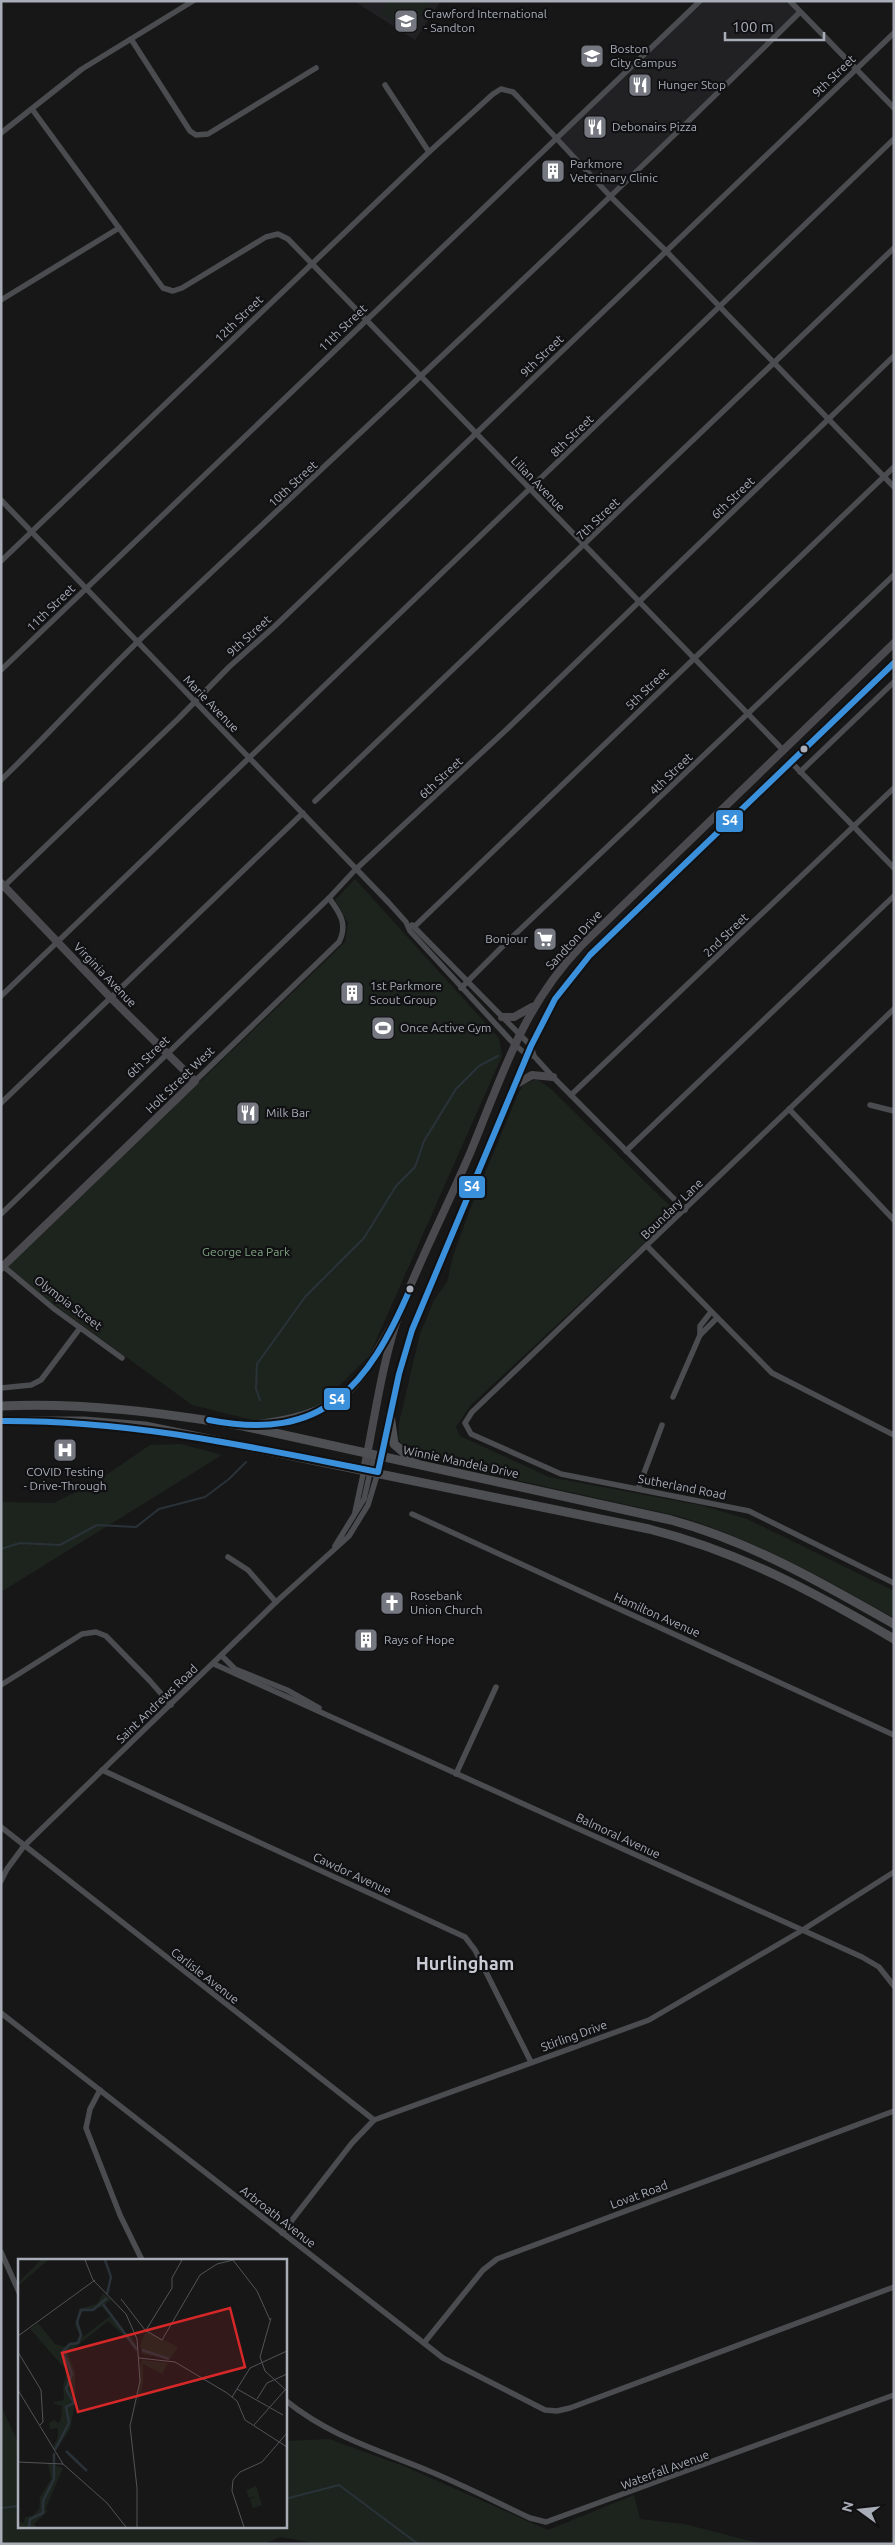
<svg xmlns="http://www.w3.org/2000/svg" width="895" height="2545" font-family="Ubuntu,sans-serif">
<rect width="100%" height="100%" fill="#171717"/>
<g fill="#212123">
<polygon points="354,1 441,1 415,40"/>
<polygon points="701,1 790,1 803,14 608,198 556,141"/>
</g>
<g fill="#1d241e">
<polygon points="389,1 431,1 410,32 381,12"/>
<polygon points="355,879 499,1038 502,1056 369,1356 316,1409 257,1421 192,1405 5,1269 345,942 348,923 335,900"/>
<path d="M537 1079 551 1089 671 1207 674 1212 670 1219 470 1406 456 1427 460 1436 549 1477 704 1506 747 1519 894 1591V1618C824 1578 755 1540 678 1516L449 1465 411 1454 403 1447 398 1438 399 1423 420 1334 434 1300 447 1282 453 1256 471 1207 517 1096 523 1085Z"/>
<polygon points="181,1444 222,1455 1,1592 1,1502 54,1503 96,1482 150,1445"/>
<polygon points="1,2406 19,2444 19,2526 285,2526 285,2441 329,2439 406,2467 548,2530 634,2495 640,2519 684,2524 762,2544 320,2544 280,2537 264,2544 1,2544"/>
</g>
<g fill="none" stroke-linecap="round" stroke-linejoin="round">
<g stroke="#2a3239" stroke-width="2">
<polyline points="260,1400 256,1389 257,1364 305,1297 364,1238 396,1186 415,1167 424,1141 456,1089 479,1066 498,1056"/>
<polyline points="1,1549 20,1543 60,1545 97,1525 136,1527 159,1509 205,1497 229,1479 246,1462"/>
<polyline points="285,2499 339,2485 418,2544"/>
<polyline points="1,2508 19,2506"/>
</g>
<g stroke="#4b4c50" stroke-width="5.5">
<polyline points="790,1 894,108"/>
<polyline points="131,39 190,131 196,135 208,134 316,68"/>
<polyline points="385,85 429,152"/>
<polyline points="32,109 163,288 173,291 182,288 266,237 278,234 288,239 783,750"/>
<polyline points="1,133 82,69 193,1"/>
<polyline points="1,300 119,228"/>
<polyline points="1,500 389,903 406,922 410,931 514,1044 527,1055 534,1056"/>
<polyline points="1,561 429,152 493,94 501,89 513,92 518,97 610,196 666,251 894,487"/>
<polyline points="1,670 700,1"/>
<polyline points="791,762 894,868"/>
<polyline points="800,772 894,682"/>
<path d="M1 780C52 731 99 678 150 630 368 425 588 222 800 12"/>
<polyline points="315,801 894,248"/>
<polyline points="1,889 179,718 229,667 275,626 894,33"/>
<polyline points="412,925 531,1046 534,1056 553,1077 685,1210"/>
<polyline points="415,926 894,467"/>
<polyline points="461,988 508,941 894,575"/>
<polyline points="1,996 894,139"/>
<polyline points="894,1009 472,1412 465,1423 471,1434 561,1474 749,1511 894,1583"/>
<path d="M195 1081 339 942C348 924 340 913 329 898"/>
<polyline points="571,1095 894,788"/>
<polyline points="1,1103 303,813"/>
<polyline points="870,1105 894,1111"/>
<polyline points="789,1109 894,1220"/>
<polyline points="626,1151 894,896"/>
<polyline points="1,1214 329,898 355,870 506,730 894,356"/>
<polyline points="647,1246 772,1373 894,1435"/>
<polyline points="3,1266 53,1308 122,1358"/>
<polyline points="700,1335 700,1326 711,1312"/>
<polyline points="1,1388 31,1385 41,1380 80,1328"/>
<polyline points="673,1397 700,1335 717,1318"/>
<polyline points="638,1489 662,1425"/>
<polyline points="355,1512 364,1470"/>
<polyline points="412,1514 894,1735"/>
<polyline points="335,1546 364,1499 374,1455"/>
<polyline points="228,1557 248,1570 276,1602"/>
<polyline points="222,1656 235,1669 287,1690 319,1708"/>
<polyline points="214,1664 862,1957 879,1967 894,1986"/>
<polyline points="1,1685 82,1634 96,1632 106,1636 150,1681 171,1705"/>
<polyline points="102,1770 465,1937 475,1950 531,2062"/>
<polyline points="456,1774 496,1687"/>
<polyline points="1,1827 374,2120"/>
<polyline points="1,1881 7,1869 24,1846 276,1602 349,1536 368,1505 378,1472"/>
<polyline points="1,2013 443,2358 545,2410 557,2411 570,2408 894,2287"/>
<polyline points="100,2090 90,2109 86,2128 120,2215 142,2260"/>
<polyline points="282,2233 352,2143 374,2120 649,2020 801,1931 894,1872"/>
<polyline points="1,2252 19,2292"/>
<polyline points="424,2343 483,2270 497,2259 894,2111"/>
<path d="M285 2400C331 2437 376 2449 429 2471 463 2485 496 2502 530 2518L546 2522 894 2395"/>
</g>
<g stroke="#4a4a4e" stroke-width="8">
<polyline points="1,883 111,998 195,1081 1,1268"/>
<polyline points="502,1017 514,1017 532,1007"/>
<polyline points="515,1085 532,1075 553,1077"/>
<path d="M364 1470C375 1417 382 1362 400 1311 421 1257 448 1205 471 1151 502 1076 523 1006 581 946L894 643"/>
<polyline points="378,1472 399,1374 412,1330 531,1046 555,999 590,955 894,663"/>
</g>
<g stroke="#4d4f52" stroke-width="9">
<path d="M1 1406C82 1402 164 1413 243 1426L671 1520C751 1542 822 1583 894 1624"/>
<polyline points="390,1414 394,1444 416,1463"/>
<path d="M1 1421H84L145 1426 649 1529C740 1552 814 1592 894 1639"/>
<path d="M248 1426C346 1414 354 1393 400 1312"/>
</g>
<g stroke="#111113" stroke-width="10">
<g id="bus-1">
<path d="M209 1420C324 1443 368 1386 410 1289"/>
<path d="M1 1421C132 1420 251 1447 378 1472L399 1374 412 1330 531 1046 555 999 590 955 894 663"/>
</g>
</g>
<use href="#bus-1" stroke="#3a90db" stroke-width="6"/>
</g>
<defs>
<g id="school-square" transform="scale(1.25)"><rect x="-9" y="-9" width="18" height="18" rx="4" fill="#757880" stroke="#111113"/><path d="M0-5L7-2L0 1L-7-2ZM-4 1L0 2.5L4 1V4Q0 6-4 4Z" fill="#fff"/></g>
<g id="university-square" transform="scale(1.25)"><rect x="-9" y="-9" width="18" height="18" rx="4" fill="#757880" stroke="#111113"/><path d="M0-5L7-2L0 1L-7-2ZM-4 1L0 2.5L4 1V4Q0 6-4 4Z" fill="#fff"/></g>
<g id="restaurant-square" transform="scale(1.25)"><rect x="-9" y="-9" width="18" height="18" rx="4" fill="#757880" stroke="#111113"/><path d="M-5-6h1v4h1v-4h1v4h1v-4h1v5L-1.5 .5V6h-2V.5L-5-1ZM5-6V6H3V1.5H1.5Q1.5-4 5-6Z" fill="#fff"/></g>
<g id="building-square" transform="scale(1.25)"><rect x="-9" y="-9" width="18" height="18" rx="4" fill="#757880" stroke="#111113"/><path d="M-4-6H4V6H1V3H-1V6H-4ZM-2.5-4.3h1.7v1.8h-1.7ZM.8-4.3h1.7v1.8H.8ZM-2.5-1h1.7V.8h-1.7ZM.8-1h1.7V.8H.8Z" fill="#fff"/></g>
<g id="supermarket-square" transform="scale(1.25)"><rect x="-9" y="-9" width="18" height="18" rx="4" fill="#757880" stroke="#111113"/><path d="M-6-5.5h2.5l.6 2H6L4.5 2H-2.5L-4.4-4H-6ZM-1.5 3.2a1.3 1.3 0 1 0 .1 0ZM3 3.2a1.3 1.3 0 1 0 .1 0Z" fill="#fff"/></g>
<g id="stadium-square" transform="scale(1.25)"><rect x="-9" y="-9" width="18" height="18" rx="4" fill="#757880" stroke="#111113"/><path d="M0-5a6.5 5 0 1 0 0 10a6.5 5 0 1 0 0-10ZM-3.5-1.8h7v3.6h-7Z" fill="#fff"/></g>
<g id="hospital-square" transform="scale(1.25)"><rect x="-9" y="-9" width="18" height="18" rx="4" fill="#757880" stroke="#111113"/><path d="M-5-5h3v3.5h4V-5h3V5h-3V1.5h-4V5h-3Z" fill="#fff"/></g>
<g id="church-square" transform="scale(1.25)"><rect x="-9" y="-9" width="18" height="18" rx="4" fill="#757880" stroke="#111113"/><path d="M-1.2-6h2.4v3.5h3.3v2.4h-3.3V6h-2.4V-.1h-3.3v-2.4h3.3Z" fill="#fff"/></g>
</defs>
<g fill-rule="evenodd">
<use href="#school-square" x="406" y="21"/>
<use href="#university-square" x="592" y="56"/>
<use href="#restaurant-square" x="640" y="85"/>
<use href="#restaurant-square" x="595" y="127"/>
<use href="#building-square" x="553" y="171"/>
<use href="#supermarket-square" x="545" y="939"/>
<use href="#building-square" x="352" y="993"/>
<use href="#stadium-square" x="383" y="1028"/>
<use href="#restaurant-square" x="248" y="1113"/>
<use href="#hospital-square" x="65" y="1450"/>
<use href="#church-square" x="392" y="1603"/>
<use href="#building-square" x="366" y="1640"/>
</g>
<g fill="#a8adb8" stroke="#111113" stroke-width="2">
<circle cx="804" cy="749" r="4.5"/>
<circle cx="410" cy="1289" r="4.5"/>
</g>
<g text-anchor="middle" stroke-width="4.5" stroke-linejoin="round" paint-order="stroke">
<g font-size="12" fill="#a8adb8" stroke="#111113" text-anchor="start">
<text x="424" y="18">Crawford International<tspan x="424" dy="14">- Sandton</tspan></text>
<text x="610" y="53">Boston<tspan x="610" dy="14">City Campus</tspan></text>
<text x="658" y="89">Hunger Stop</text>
<text x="612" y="131">Debonairs Pizza</text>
<text x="570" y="168">Parkmore<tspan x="570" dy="14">Veterinary Clinic</tspan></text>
<text x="528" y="943" text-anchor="end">Bonjour</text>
<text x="370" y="990">1st Parkmore<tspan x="370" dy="14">Scout Group</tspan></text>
<text x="400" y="1032">Once Active Gym</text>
<text x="266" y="1117">Milk Bar</text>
<text x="65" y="1476" text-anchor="middle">COVID Testing<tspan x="65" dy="14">- Drive-Through</tspan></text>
<text x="410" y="1600">Rosebank<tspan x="410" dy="14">Union Church</tspan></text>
<text x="384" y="1644">Rays of Hope</text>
</g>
<g font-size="12" fill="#a8adb8" stroke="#111113">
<text transform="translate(834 76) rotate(-44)" y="4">9th Street</text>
<text transform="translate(239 319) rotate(-44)" y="4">12th Street</text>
<text transform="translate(343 328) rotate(-44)" y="4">11th Street</text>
<text transform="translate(542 356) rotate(-44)" y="4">9th Street</text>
<text transform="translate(572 436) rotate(-44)" y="4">8th Street</text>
<text transform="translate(293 484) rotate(-43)" y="4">10th Street</text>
<text transform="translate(538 484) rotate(46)" y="4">Lilian Avenue</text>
<text transform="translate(733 498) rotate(-44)" y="4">6th Street</text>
<text transform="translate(598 519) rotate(-44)" y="4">7th Street</text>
<text transform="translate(51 608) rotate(-44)" y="4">11th Street</text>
<text transform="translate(249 636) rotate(-42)" y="4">9th Street</text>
<text transform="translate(647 689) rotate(-44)" y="4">5th Street</text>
<text transform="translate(211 704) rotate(46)" y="4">Marie Avenue</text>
<text transform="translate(671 774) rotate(-44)" y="4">4th Street</text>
<text transform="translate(441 778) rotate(-43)" y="4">6th Street</text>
<text transform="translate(726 935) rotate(-44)" y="4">2nd Street</text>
<text transform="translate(574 940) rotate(-47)" y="4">Sandton Drive</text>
<text transform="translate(105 975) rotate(46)" y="4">Virginia Avenue</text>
<text transform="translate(148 1057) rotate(-44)" y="4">6th Street</text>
<text transform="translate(180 1080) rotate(-44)" y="4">Holt Street West</text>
<text transform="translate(672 1209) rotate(-44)" y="4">Boundary Lane</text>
<text transform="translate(68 1303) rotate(37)" y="4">Olympia Street</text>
<text transform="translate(461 1462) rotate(12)" y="4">Winnie Mandela Drive</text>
<text transform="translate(682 1487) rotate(11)" y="4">Sutherland Road</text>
<text transform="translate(657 1615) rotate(24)" y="4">Hamilton Avenue</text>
<text transform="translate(157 1704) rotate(-44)" y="4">Saint Andrews Road</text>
<text transform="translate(618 1836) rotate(25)" y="4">Balmoral Avenue</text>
<text transform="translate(352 1874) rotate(25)" y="4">Cawdor Avenue</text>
<text transform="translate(205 1976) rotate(38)" y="4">Carlisle Avenue</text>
<text transform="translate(574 2036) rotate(-20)" y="4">Stirling Drive</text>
<text transform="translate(639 2195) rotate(-20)" y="4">Lovat Road</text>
<text transform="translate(278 2217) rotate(38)" y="4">Arbroath Avenue</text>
<text transform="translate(665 2470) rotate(-20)" y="4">Waterfall Avenue</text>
</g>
<g font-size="12" fill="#7fa381" stroke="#111113">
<text x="246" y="1256">George Lea Park</text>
</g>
<g font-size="18" font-weight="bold" fill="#c9ccd4" stroke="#111113">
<text x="465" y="1970">Hurlingham</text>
</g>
</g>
<g transform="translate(18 2259)">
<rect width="269" height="269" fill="#171717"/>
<path d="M23 1H30L0 27V24ZM85 34 93 41 86 46 108 74 112 75 120 89 90 62 50 94 57 114V145L52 170 38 191 35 188 40 178V169L32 170 31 164 36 161 41 164 43 159 44 147 36 145V143L46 141 45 128 49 112 12 70 20 64 37 85 48 88 57 85 62 76 57 67 61 50 79 45ZM84 48 92 57 65 78 60 63 63 52ZM128 72 160 88 152 100 124 95 122 86ZM123 101 150 104 144 115 125 105V125L119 148ZM30 204 45 209 27 251 30 252 16 265 19 268H0V262L6 264 7 258 14 257 21 250 22 238 33 220ZM238 227 244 246 235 249 232 240 239 237 231 239 228 231Z" fill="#1d241e" fill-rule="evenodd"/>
<path fill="none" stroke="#2a3239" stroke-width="2.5" d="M87 1 93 18 89 35M85 45 119 91M124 91 151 100M37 191 51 164 48 148 56 144 48 130 54 115 45 92 52 85 60 84 63 76 59 63 63 51H75L89 39M48 192 69 212M11 268 12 260 25 254V242L36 220V194"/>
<path fill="none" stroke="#515357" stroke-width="1" d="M67 1 75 21 108 55 119 80 122 122 112 167 119 229V268M215 1 239 32 252 61M103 40 127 71 144 81 182 16 199 5 215 1M253 59 242 98 247 112 269 132M128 71 154 29V19L164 1M0 77 77 21M0 93 23 131 25 163 22 166M121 99 157 103 209 134 219 142 227 161 269 188M219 130 265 156M0 131 45 205 89 244 108 268M214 138 232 109 269 92M239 140 249 124 269 115M236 166 267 131M0 203 45 205M226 268 214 232 215 221 222 213 244 203 269 174"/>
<path fill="#d62828" fill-opacity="0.15" stroke="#d62828" stroke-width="2.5" d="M212 49 227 108 60 153 44 94Z"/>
<rect width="269" height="269" fill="none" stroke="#a8adb8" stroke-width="2.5"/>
</g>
<g stroke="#111113" stroke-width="2">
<rect x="715" y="809" width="29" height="24" rx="5" fill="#3a90db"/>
<rect x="458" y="1175" width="28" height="24" rx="5" fill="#3a90db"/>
<rect x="323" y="1387" width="28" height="24" rx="5" fill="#3a90db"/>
</g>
<g font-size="14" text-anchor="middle" font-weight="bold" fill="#fff">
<text x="730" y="825">S4</text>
<text x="472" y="1191">S4</text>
<text x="337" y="1404">S4</text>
</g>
<rect width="895" height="2545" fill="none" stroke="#a8adb8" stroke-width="5"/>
<g transform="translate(860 2510) rotate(285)" stroke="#111113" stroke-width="4" paint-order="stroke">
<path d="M0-4L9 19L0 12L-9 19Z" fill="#a8adb8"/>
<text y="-8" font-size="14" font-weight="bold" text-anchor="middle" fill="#a8adb8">N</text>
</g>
<path d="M725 32v8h99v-8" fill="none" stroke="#a8adb8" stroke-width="2.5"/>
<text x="732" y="32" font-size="15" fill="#a8adb8" stroke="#111113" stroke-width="4" paint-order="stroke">100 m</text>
</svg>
